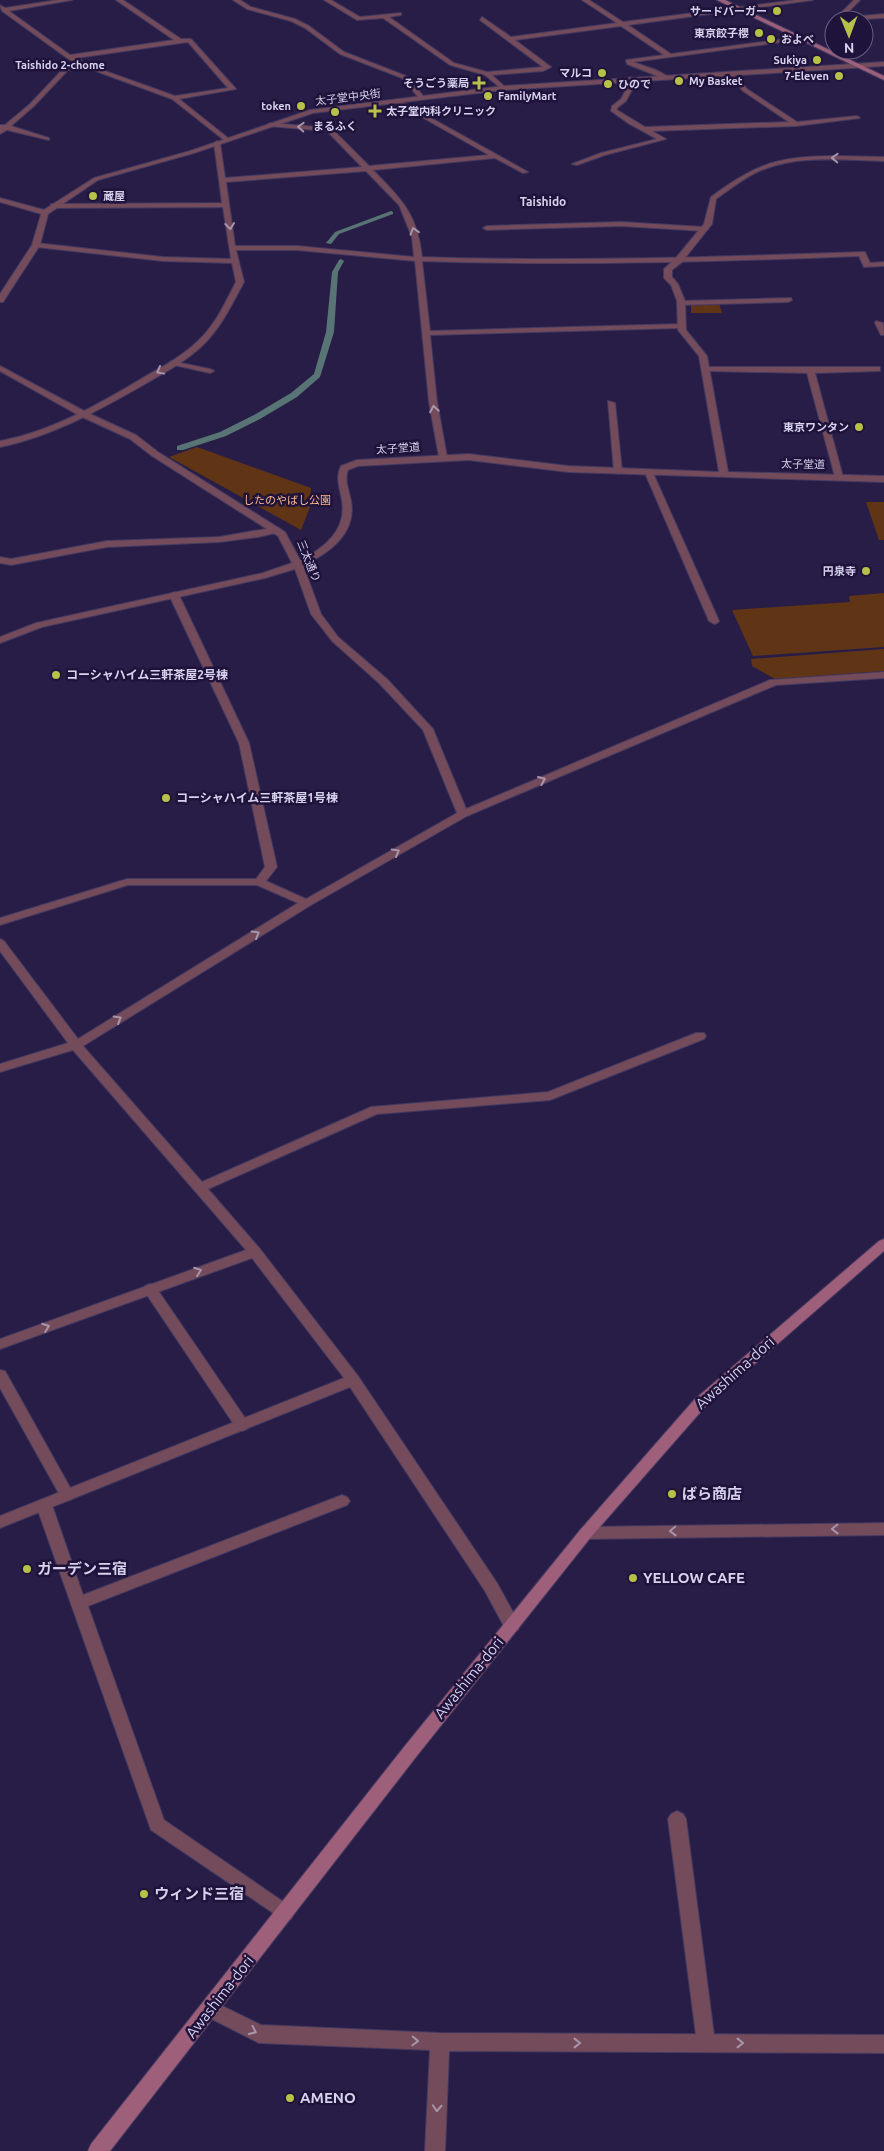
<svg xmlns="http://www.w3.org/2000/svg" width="884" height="2151" font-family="Ubuntu,'Noto Sans JP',sans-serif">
<rect width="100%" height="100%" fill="#281d46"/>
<g fill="#603516">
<polygon points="719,303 722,313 691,313 691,304"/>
<polygon points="197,447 311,488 310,507 301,530 169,457"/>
<polygon points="866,502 884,502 884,540 879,540"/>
<polygon points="884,593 884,647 753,656 732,610 850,602 849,596"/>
<polygon points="884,649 884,671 775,679 752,666 751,659"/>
</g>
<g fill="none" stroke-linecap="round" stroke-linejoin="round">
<g fill="#587474" fill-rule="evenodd">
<polygon points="391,211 393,212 393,214 339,234 331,244 326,243 335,232"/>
<polygon points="341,259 344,261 338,272 334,332 320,377 297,397 260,419 226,436 183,450 177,450 177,446 220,432 254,415 291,393 314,374 326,332 332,272 339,260"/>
</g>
<g stroke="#443a61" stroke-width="2">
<g id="lane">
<path d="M58 0H72L9 11 70 55 174 40 116 0H123L181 39H191L236 89 179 99 228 138V140H224L172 99 82 66 68 70 34 106 11 126 49 138V140L7 130 0 134V125H5L30 104 64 68 77 64 67 58 2 11 0 5 5 8ZM188 42 228 88 175 96 91 66 76 58Z"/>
<polygon points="233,0 240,0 251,7 295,19 309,26 344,52 406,76 425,98 420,99 402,78 340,54 305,28 291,21 247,9"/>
<polygon points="324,0 331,0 360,17 401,13 401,15 389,17 454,63 487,72 543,67 480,20 482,17 511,37 617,23 582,0 589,0 623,22 796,0 813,0 628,25 671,54 801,37 804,39 633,62 656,70 667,76 665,79 627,64 626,60 664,55 621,26 515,40 551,67 543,71 492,75 505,87 503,90 485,75 450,65 383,18 357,20"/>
<polygon points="732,72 747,89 797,122 857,116 860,118 796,126 652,131 666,139 605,155 577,165 572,164 601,153 657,139 628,123 611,111 612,106 621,99 629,84 627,79 630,77 635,84 626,101 617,108 617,110 645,127 789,122 743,91 729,74"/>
<path d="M397 99 528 172 523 173 495 158 373 170C402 200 417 213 422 257 569 262 715 257 862 252H865L870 263 884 262V266L864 267 859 256C714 262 568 266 422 261L430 331 681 324 685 326 681 328 430 335 437 402 447 457 443 460 439 457 429 402 415 261 297 250H236L244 282C233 302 222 326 205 343 190 358 171 369 152 380 105 407 54 436 0 447V441C51 432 101 403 146 376 164 366 184 355 199 340 216 324 226 301 236 282L232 263 163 261 36 247 32 245 36 243 163 257 231 259 223 207 54 208H51V204L222 203 214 143 217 141 220 143 225 178 362 167 327 131 268 126 267 125 270 123 331 128 369 166 489 155 395 102ZM366 171 399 205 412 237 414 257 297 246H235L226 182Z"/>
<polygon points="0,198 48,211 49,213 45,215 0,202"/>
<polygon points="621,222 704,227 708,229 704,231 621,226 487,230 483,228 487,226"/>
<polygon points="791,298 792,300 788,302 681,305 677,303 681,301"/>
<polygon points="876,321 883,323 884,335 881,335 875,323"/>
<polygon points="704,367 880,367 880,371 877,371 815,373 843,477 842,479 835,477 807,373 707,371 704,371"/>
<polygon points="608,401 615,403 622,471 618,474 614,471"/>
<polygon points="646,471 653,473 719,621 717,623 714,624 709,621 645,473"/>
<polygon points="277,527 282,530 280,532 258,537 219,542 107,547 11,565 0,563 0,557 11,559 107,541 219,537"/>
<polygon points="174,592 179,595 249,743 248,745 240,745 239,743 169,595"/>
<polygon points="150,1284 155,1286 247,1421 249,1425 247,1429 242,1431 237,1429 145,1292 143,1289 145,1286"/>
<polygon points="0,1370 5,1371 72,1491 75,1495 72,1499 67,1501 62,1499 0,1388"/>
<polygon points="342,1495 347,1497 350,1501 347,1505 88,1606 164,1820 291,1907 294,1913 291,1919 285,1921 151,1830 36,1505 39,1501 44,1499 49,1501 52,1505 83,1595"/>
<polygon points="677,1811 683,1814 686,1819 715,2043 713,2049 706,2052 699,2049 697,2043 668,1819 671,1814"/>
</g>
</g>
<g stroke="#443a61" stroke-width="2">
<g id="street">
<polygon points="854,0 860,0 848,12 849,17 884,14 884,18 843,20 842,12"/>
<polygon points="845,50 853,50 839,57 834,56"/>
<polygon points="884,62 884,66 503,90 313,113 194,153 98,180 48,214 40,245 3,302 0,302 0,294 32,245 42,211 94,178 190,151 310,110 503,86"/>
<path d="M836 156 884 157V161C842 160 794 154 755 173 741 180 729 190 716 199L712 224 681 263 672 270V277L678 284 685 301 686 330 707 356 728 472 884 476V482L568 472 469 460 358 466 348 470C344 480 349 490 351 501 357 533 329 554 303 565L321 614 338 637 387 679 433 729 466 809 770 680 884 672V678L776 685 467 816 311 905 83 1046 202 1182 371 1107 548 1092 696 1033H704L706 1036 704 1039 550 1100 377 1114 208 1189 260 1249 358 1376 497 1583 520 1625 518 1630 512 1632 506 1630 485 1591 350 1387 0 1528V1516L344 1378 252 1258 0 1349V1339L246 1250 73 1050 0 1072V1064L68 1043 0 951V939L4 941 78 1039 298 903 257 885H128L0 925V918L127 879H256L265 867 239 743 244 740 249 743 277 867 266 881 306 899 457 813 423 730 379 683 332 641 311 614 295 569 265 578 42 627 0 643V637L36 623 263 573 292 563 278 536 152 456 130 439 80 416 0 371V366L86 412 136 435 158 452 285 532 300 560C324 549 347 530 342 501 340 488 335 478 341 466L357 460 469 454 568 466 719 472 699 356 678 330 677 301 671 285 664 278V269L675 259 704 224 711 197C757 163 779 156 836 156Z"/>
<polygon points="171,361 210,369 214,371 210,373 174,365 170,363"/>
<polygon points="884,1523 884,1535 586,1539 581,1537 578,1533 581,1529 586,1527"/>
<polygon points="210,2000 261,2025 440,2033 884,2035 884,2053 449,2051 445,2151 425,2151 430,2050 259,2043 204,2015 201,2009 204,2003"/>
</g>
</g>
<g stroke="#443a61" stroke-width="2">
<g id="secondary">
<polygon points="717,0 725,0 884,76 884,80"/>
<polygon points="884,1239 884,1251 704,1408 591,1537 416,1757 110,2151 88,2151 91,2144 404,1747 581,1529 694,1400 879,1241"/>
</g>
</g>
<use href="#lane" fill="#734b5b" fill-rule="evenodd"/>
<use href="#street" fill="#734b5b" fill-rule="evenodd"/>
<use href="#secondary" fill="#9d5f79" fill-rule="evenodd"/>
</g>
<defs><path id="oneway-chevron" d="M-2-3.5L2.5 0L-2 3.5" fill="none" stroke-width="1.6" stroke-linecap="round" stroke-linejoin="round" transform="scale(1.25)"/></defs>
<g stroke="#a995ab">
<use href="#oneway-chevron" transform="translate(301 127) rotate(-177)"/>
<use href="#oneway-chevron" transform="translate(835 158) rotate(-178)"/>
<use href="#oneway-chevron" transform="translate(230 226) rotate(83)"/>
<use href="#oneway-chevron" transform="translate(414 231) rotate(-107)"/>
<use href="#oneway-chevron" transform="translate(160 371) rotate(151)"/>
<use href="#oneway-chevron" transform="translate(434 409) rotate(-99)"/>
<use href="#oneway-chevron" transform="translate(542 780) rotate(-23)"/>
<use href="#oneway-chevron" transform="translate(396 852) rotate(-30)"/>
<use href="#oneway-chevron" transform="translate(256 934) rotate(-31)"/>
<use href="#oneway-chevron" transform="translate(118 1019) rotate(-31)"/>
<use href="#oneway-chevron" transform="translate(198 1271) rotate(-20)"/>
<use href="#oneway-chevron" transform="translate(46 1327) rotate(-20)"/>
<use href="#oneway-chevron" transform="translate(835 1529) rotate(179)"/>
<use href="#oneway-chevron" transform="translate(673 1531) rotate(179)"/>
<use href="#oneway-chevron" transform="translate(253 2031) rotate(24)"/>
<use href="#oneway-chevron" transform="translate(415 2041) rotate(2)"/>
<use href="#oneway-chevron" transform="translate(577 2043)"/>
<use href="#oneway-chevron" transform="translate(740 2043)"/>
<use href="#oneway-chevron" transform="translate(437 2108) rotate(93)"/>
</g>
<g fill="#b7c148" stroke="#1f133b" stroke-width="2">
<circle cx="777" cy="11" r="5"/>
<circle cx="759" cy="33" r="5"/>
<circle cx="771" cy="39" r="5"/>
<circle cx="817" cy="60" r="5"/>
<circle cx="602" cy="73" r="5"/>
<circle cx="839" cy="76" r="5"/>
<circle cx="679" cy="81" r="5"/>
<path d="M476.5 75.5h5v5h5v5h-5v5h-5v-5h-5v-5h5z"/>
<circle cx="608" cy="84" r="5"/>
<circle cx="488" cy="96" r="5"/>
<circle cx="301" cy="106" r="5"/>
<path d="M372.5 103.5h5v5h5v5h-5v5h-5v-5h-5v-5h5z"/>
<circle cx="335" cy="112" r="5"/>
<circle cx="93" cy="196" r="5"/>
<circle cx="859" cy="427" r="5"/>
<circle cx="866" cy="571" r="5"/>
<circle cx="56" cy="675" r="5"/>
<circle cx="166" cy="798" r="5"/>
<circle cx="672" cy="1494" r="5"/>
<circle cx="27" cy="1569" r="5"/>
<circle cx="633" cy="1578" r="5"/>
<circle cx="144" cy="1894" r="5"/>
<circle cx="290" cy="2098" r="5"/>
</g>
<g text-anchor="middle" stroke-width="5" stroke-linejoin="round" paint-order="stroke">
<g font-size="11" font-weight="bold" fill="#d6d1ec" stroke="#1f133b" text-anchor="end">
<text x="767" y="15">サードバーガー</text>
<text x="749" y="37">東京餃子櫻</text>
<text x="781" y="43" text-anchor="start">およべ</text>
<text x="807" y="64">Sukiya</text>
<text x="592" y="77">マルコ</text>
<text x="829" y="80">7-Eleven</text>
<text x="689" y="85" text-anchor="start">My Basket</text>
<text x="469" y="87">そうごう薬局</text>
<text x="618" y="88" text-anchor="start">ひので</text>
<text x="498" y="100" text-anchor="start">FamilyMart</text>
<text x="291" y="110">token</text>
<text x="386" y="115" text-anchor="start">太子堂内科クリニック</text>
<text x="335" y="130" text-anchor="middle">まるふく</text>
<text x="103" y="200" text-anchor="start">蔵屋</text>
<text x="849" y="431">東京ワンタン</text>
<text x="856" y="575">円泉寺</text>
</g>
<g font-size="11" font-weight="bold" fill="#d6d1ec" stroke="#1f133b">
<text x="60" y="69">Taishido 2-chome</text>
</g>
<g font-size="11" fill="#d6d1ec" stroke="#1f133b">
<text transform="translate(348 97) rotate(-7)" y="4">太子堂中央街</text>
<text transform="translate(398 448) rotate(-4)" y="4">太子堂道</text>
<text transform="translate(803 464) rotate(1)" y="4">太子堂道</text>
<text transform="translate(309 561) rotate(68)" y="4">三太通り</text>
</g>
<g font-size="11" fill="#f8b68b" stroke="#1f133b">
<text x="287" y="504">したのやばし公園</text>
</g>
<g font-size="12" font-weight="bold" fill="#d6d1ec" stroke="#1f133b">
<text x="543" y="206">Taishido</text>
</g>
<g font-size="12" font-weight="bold" fill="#d6d1ec" stroke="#1f133b" text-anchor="start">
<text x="66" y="679">コーシャハイム三軒茶屋2号棟</text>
<text x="176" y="802">コーシャハイム三軒茶屋1号棟</text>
</g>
<g font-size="15" fill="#d6d1ec" stroke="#1f133b">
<text transform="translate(735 1373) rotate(-42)" y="5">Awashima-dori</text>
<text transform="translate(469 1678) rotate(-51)" y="5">Awashima-dori</text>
<text transform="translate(220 1997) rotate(-52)" y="5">Awashima-dori</text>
</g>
<g font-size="15" font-weight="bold" fill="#d6d1ec" stroke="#1f133b" text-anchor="start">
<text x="682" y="1499">ばら商店</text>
<text x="37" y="1574">ガーデン三宿</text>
<text x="643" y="1583">YELLOW CAFE</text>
<text x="154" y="1899">ウィンド三宿</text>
<text x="300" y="2103">AMENO</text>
</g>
</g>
<g transform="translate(849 35) rotate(179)"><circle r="24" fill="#1f133b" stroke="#685f82"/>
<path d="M0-4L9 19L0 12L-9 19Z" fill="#b7c148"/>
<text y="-8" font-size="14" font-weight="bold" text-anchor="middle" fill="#d6d1ec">N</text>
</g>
</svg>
